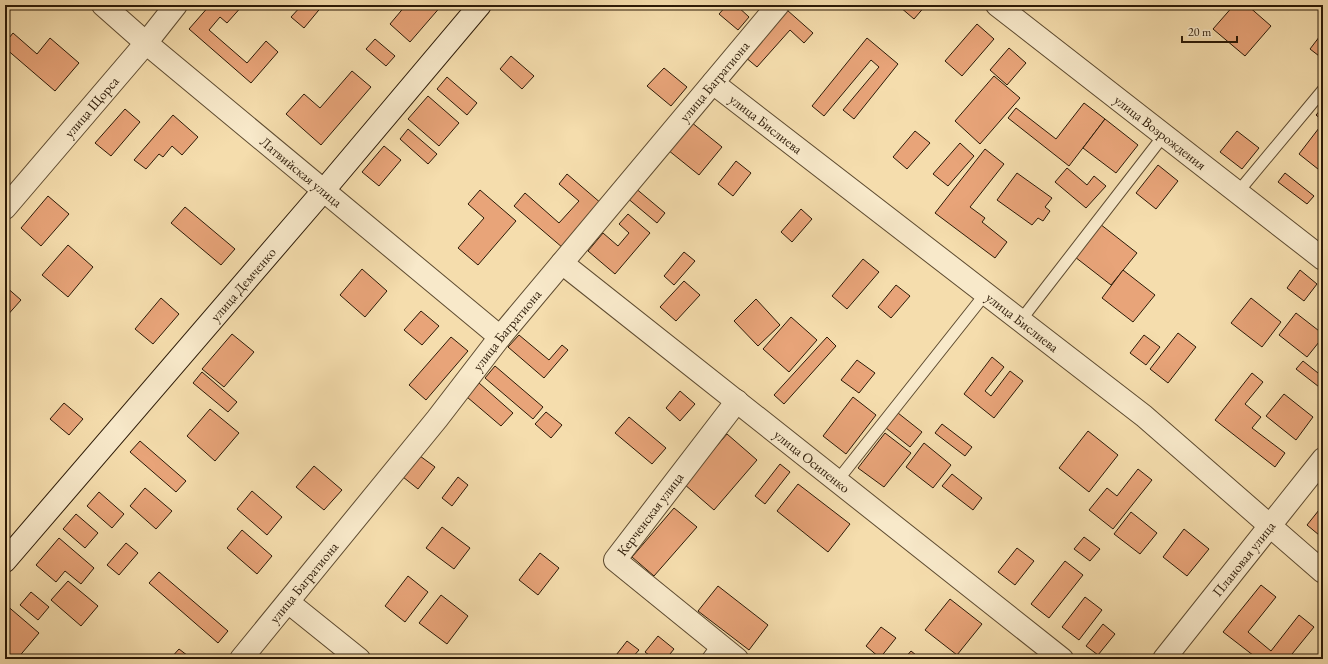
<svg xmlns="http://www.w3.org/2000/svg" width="1328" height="664" font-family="'EB Garamond',serif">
<rect width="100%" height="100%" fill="#f5ddad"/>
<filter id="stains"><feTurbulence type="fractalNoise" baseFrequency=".005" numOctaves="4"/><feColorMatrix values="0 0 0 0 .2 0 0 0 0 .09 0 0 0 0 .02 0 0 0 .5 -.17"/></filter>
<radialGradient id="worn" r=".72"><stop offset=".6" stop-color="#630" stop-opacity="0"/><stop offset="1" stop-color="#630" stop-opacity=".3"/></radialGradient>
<g fill="#e8a479" stroke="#2c1a07">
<polygon points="210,5 243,5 227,23 220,17 209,30 247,63 266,41 278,52 251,83 189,29"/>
<polygon points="302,5 323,5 304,28 291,17"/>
<polygon points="406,5 442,5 410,42 390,24"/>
<polygon points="727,5 736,5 749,17 738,30 719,14"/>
<polygon points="901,5 926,5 914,19 900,7"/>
<polygon points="1234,5 1247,5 1271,26 1245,56 1213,29"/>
<polygon points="787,10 813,33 804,43 790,30 757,67 745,57"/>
<polygon points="977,24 994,39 962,76 945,61"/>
<polygon points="1323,32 1323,59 1310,49"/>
<polygon points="13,33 37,54 50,38 79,63 55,91 5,48 5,43"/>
<polygon points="867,38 898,64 854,119 843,110 879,67 871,60 824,116 812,106"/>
<polygon points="375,39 395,56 386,66 366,49"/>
<polygon points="1009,48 1026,63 1007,85 990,70"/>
<polygon points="511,56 534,76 522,89 500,69"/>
<polygon points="664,68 687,87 671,106 647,86"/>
<polygon points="352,71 371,87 321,145 286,114 304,94 320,108"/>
<polygon points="994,76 1020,98 980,144 955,121"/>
<polygon points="447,77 477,103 467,115 437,89"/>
<polygon points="428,96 459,123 439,146 408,119"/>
<polygon points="1084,103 1105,119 1069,166 1008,118 1016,108 1056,139"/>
<polygon points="1323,107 1323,121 1316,115"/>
<polygon points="125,109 140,122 111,156 95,143"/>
<polygon points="173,115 198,137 182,155 172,146 163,157 159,154 146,169 134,160"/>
<polygon points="1105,119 1138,145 1116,173 1083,148"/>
<polygon points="691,122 722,147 699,175 668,150"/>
<polygon points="1319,128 1323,131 1323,173 1299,154"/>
<polygon points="408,129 437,154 428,164 400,139"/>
<polygon points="915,131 930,143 907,169 893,157"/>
<polygon points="1237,131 1259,148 1242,169 1220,152"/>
<polygon points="960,143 974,156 948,186 933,174"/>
<polygon points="384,146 401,160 379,186 362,172"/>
<polygon points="985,149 1004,164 970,207 985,218 982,222 1007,242 995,258 935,213"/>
<polygon points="736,161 751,173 733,196 718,184"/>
<polygon points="1158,165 1178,181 1156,209 1136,193"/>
<polygon points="1067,168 1087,185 1094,176 1106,186 1086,208 1055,182"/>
<polygon points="1017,173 1052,198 1045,207 1050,211 1043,221 1038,218 1032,225 997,200"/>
<polygon points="1285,173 1314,196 1307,204 1278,182"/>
<polygon points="567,174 602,204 563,248 514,206 525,193 559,223 579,201 559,184"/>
<polygon points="634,187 665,213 657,223 626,197"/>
<polygon points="480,190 516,221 478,265 458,248 484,218 468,204"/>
<polygon points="48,196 69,214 41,246 21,228"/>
<polygon points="185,207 235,249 221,265 171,223"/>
<polygon points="801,209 812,219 792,242 781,232"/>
<polygon points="628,214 650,233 615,274 588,251 603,233 618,246 629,233 619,224"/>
<polygon points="1100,224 1137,253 1111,285 1075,257"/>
<polygon points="68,245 93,267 68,297 42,275"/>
<polygon points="684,252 695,261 674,285 664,276"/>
<polygon points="863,259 879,272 847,309 832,296"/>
<polygon points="362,269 387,291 365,317 340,295"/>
<polygon points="1123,270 1155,295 1133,322 1102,298"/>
<polygon points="1300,270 1317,284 1304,301 1287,288"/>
<polygon points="684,281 700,295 676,321 660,307"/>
<polygon points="896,285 910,296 891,318 878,307"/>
<polygon points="5,286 21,300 5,318"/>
<polygon points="161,298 179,314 153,344 135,329"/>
<polygon points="1251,298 1281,322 1262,347 1231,323"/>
<polygon points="756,299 780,325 758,346 734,321"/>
<polygon points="421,311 439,326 422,345 404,330"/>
<polygon points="1296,313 1323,334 1323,337 1307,357 1279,335"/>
<polygon points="791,317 817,340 789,372 763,349"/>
<polygon points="1178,333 1196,347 1168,383 1150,369"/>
<polygon points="232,334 254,352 224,387 202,369"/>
<polygon points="519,335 549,360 562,345 568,350 544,378 508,347"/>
<polygon points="1144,335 1160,347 1146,365 1130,353"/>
<polygon points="451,337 468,351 426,400 409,385"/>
<polygon points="827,337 836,346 784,404 774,395"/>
<polygon points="992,357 1004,367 985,391 991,396 1010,371 1023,381 994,418 964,394"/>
<polygon points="857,360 875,373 859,393 841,380"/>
<polygon points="1303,361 1323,377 1323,390 1296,369"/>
<polygon points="495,366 543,407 533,419 485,378"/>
<polygon points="202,372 237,402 228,412 193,383"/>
<polygon points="1252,373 1263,382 1245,404 1261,417 1252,428 1285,453 1275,467 1215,420"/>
<polygon points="479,383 513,413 501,426 467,397"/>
<polygon points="680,391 695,404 680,421 666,408"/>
<polygon points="1284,394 1313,417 1296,440 1266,416"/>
<polygon points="853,397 876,415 846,454 823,436"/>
<polygon points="64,403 83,419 69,435 50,419"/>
<polygon points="210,409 239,433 215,461 187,436"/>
<polygon points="546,412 562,425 551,438 535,424"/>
<polygon points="898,413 922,432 910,447 886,428"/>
<polygon points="629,417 666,448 652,464 615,433"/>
<polygon points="942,424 972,447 965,456 935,433"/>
<polygon points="1088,431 1118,455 1089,492 1059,468"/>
<polygon points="885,433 911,453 884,487 858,468"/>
<polygon points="727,434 757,460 714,510 684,484"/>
<polygon points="140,441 186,481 176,492 130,452"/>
<polygon points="924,443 951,465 933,488 906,467"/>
<polygon points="420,456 435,467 418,489 403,477"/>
<polygon points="780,464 790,472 765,504 755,496"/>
<polygon points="314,466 342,490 324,510 296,487"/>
<polygon points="1138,469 1152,480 1113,529 1089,510 1107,488 1117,496"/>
<polygon points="952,474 982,498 973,510 942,486"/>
<polygon points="458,477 468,485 452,506 442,498"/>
<polygon points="798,484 850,524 828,552 777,511"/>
<polygon points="145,488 172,511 156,529 130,506"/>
<polygon points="252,491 282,517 267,535 237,509"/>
<polygon points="99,492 124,514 112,528 87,506"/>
<polygon points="1323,505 1323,529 1319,535 1307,525"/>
<polygon points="674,508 697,527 654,576 632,557"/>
<polygon points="1131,512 1157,533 1140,554 1114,534"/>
<polygon points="76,514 98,533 85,548 63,529"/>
<polygon points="442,527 470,548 454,569 426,548"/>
<polygon points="1184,529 1209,549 1187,576 1163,557"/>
<polygon points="242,530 272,556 257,574 227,548"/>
<polygon points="1084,537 1100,549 1090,561 1074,549"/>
<polygon points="59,538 94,568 81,584 65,571 56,582 36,565"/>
<polygon points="126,543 138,553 119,575 107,565"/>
<polygon points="1017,548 1034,561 1015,585 998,572"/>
<polygon points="540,553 559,568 538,595 519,580"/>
<polygon points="1065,561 1083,575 1049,618 1031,604"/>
<polygon points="159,572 228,631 218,643 149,583"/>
<polygon points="408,576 428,592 405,622 385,606"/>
<polygon points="68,581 98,606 81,626 51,600"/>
<polygon points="1261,585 1276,597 1248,632 1271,651 1299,615 1314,627 1288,659 1258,659 1223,632"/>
<polygon points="718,586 768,625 749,650 698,611"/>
<polygon points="31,592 49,607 38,620 20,605"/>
<polygon points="441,595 468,616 447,644 419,623"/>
<polygon points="1085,597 1102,610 1079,640 1062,627"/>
<polygon points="950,599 982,624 957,655 925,630"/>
<polygon points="5,604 39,633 17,659 5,659 5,634 7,632 5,631"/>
<polygon points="1103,624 1115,634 1098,655 1086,646"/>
<polygon points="881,627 896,638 880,658 866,646"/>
<polygon points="658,636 674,649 666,659 654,659 645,652"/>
<polygon points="627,641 639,650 631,659 613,659"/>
<polygon points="179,649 192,659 170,659"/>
<polygon points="911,651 921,659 904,659"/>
</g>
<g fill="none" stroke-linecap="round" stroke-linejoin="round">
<g stroke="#5e4b30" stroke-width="13">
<g id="lane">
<polyline points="1238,192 1323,90"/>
<polyline points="1021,320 1164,135"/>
<polyline points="837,481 986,293"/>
<polyline points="707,659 718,644"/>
</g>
</g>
<g stroke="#5e4b30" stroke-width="24">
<g id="street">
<path id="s1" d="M103 5 146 43 500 337"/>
<path id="s2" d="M997 5 1323 259"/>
<path id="s3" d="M713 83 1144 416 1323 572"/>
<path id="s4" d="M5 208 146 43 176 5"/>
<path id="s5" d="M562 263 1062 659"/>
<polyline points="737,401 615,560 737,659"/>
<polyline points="288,602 359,659"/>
<path id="s6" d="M241 659 437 419 500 337 778 5"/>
<path id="s7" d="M1164 659 1323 459"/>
</g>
</g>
<g stroke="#2c1a07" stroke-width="24">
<g id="secondary">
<path id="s8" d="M5 561 324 190 480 5"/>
</g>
</g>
<use href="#lane" stroke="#f8e9ca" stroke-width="11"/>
<use href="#street" stroke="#f8e9ca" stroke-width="22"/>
<use href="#secondary" stroke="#f8e9ca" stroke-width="22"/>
</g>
<g text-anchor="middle" stroke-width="3" stroke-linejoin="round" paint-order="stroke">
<g font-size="14" fill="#2c1a07" stroke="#f8e9ca">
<text dy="5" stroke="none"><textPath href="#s6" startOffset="747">улица Багратиона</textPath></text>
<text dy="5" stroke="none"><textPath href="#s4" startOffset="133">улица Щорса</textPath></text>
<text dy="5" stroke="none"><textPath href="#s3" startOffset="67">улица Бислиева</textPath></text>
<text dy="5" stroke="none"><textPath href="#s2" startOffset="207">улица Возрождения</textPath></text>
<text dy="5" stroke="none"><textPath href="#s1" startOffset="259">Латвийская улица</textPath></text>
<text dy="5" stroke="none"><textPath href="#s8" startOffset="365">улица Демченко</textPath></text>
<text dy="5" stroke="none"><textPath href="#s3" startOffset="391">улица Бислиева</textPath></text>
<text dy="5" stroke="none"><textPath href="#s6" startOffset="423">улица Багратиона</textPath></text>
<text dy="5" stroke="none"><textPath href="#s5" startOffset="319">улица Осипенко</textPath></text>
<text transform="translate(650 514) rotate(-53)" y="5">Керченская улица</text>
<text dy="5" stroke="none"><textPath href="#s7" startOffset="128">Плановая улица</textPath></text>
<text dy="5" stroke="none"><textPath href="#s6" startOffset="99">улица Багратиона</textPath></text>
</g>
</g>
<rect width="1328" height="664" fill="none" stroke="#f5ddad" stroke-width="20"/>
<rect x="6" y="6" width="1316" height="652" fill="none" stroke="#2c1a07" stroke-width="2"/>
<rect x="10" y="10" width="1308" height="644" fill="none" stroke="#2c1a07"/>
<path d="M1182 36v6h55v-6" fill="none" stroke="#2c1a07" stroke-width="2"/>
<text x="1188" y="36" font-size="12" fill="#2c1a07" stroke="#f8e9ca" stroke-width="3" paint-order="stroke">20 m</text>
<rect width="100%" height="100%" filter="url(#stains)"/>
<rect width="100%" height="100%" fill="url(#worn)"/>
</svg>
